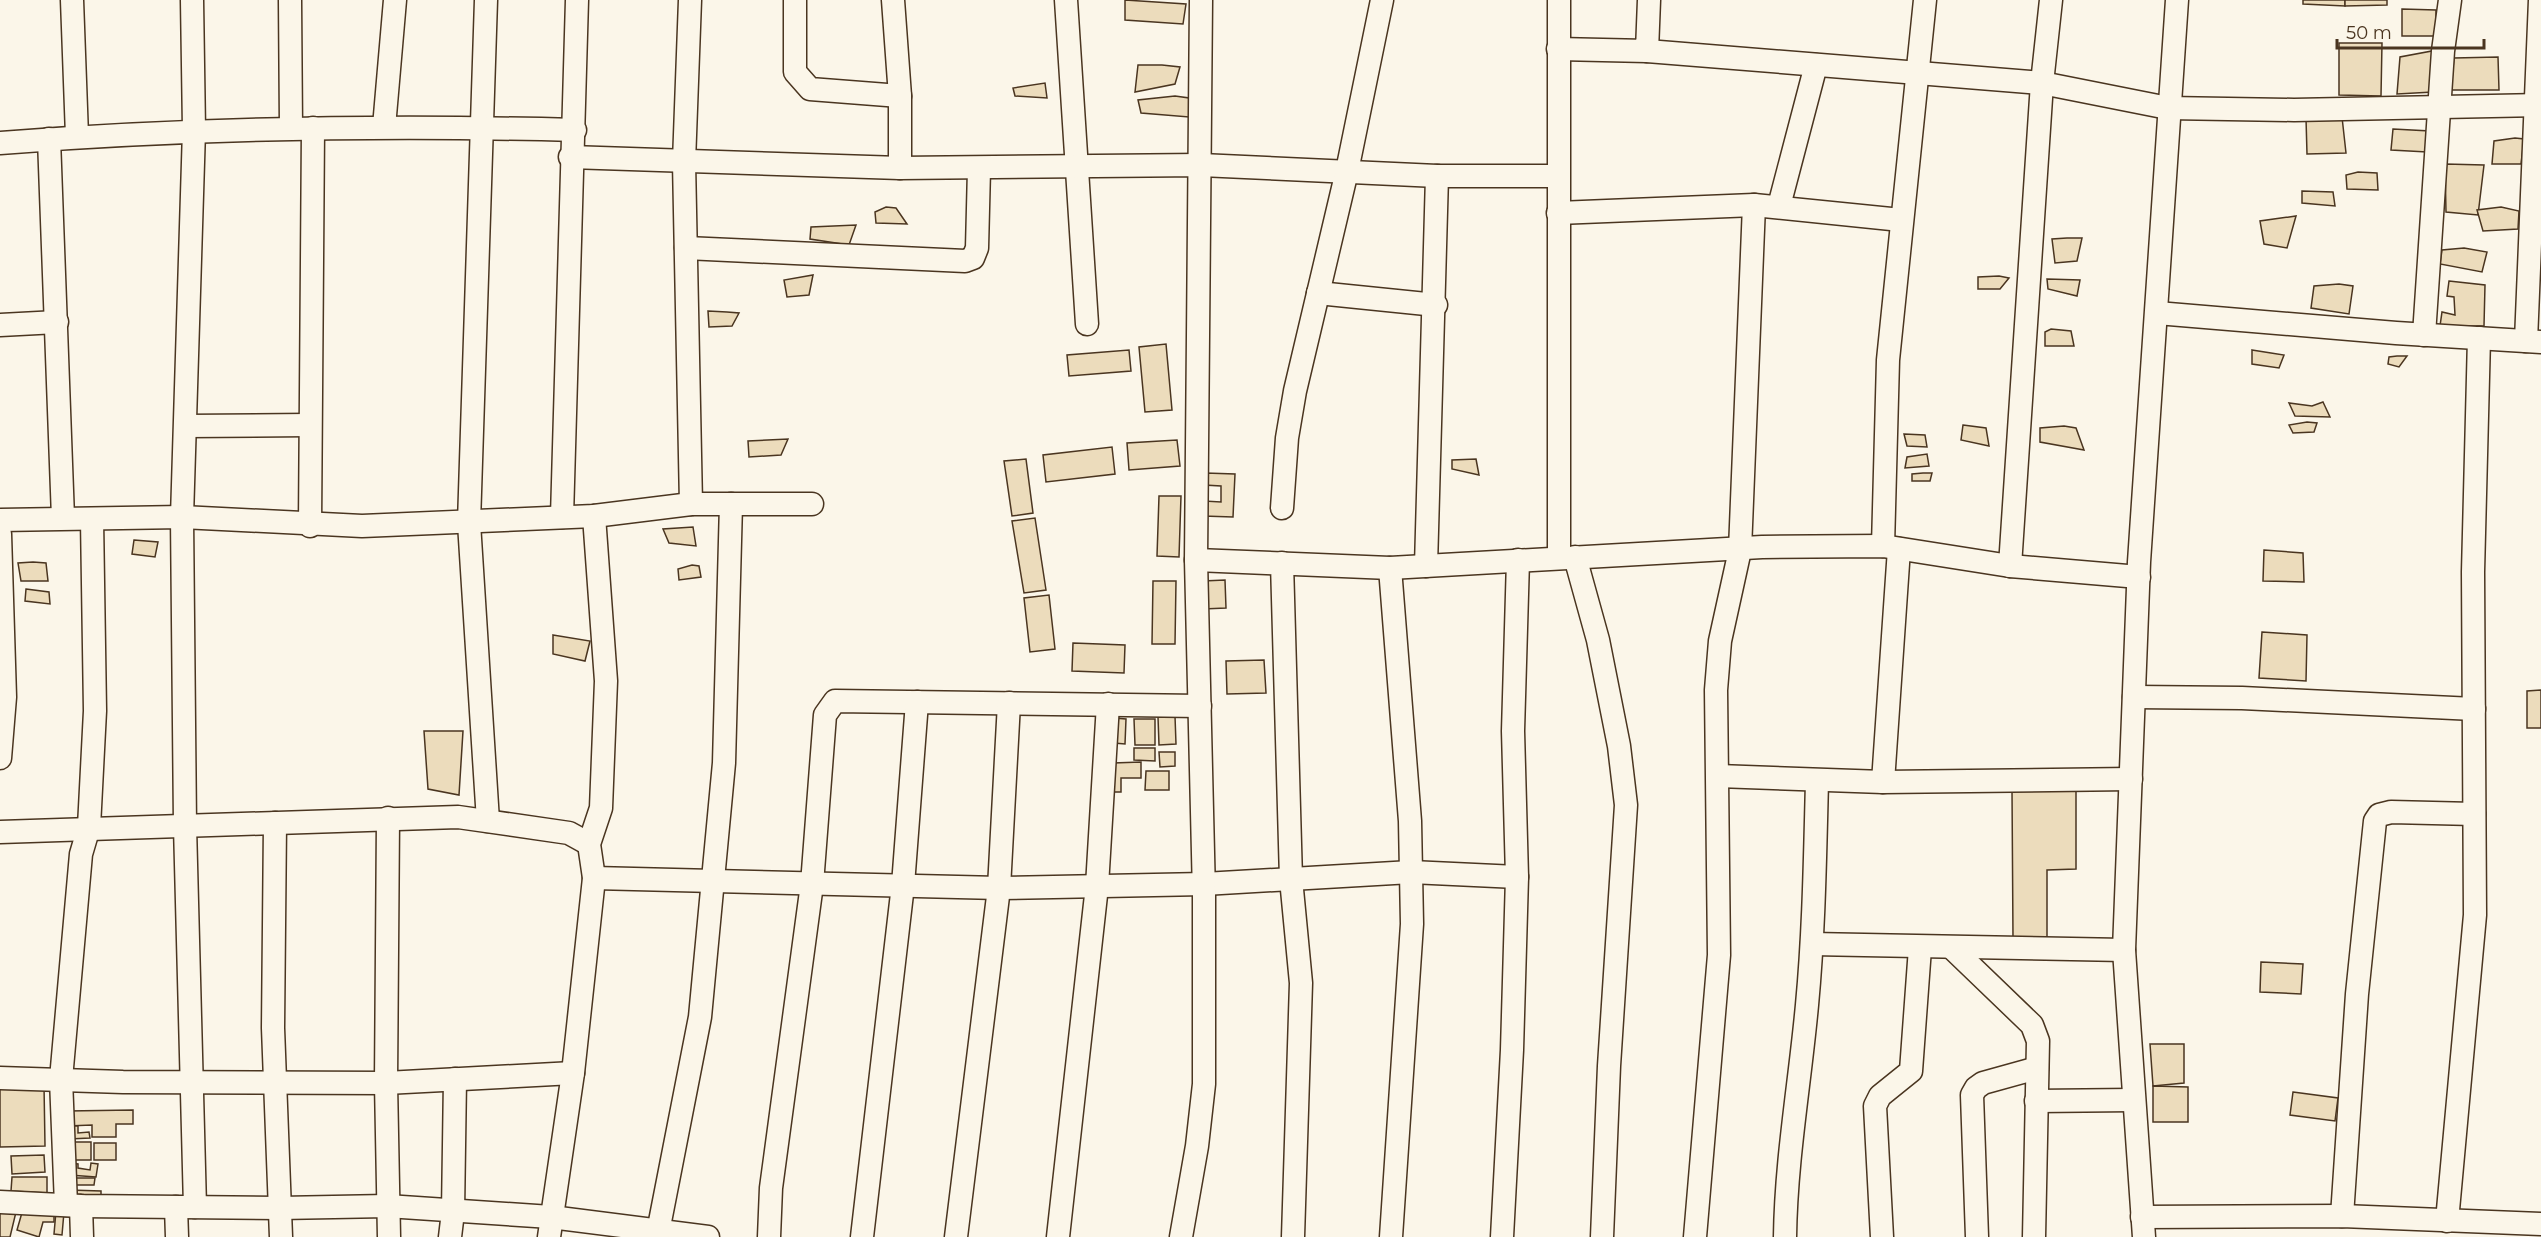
<svg xmlns="http://www.w3.org/2000/svg" width="2541" height="1237" font-family="Montserrat,sans-serif">
<rect width="100%" height="100%" fill="#fbf6e9"/>
<g fill="#ecdcbc" stroke="#4a3520" stroke-width="1.5">
<polygon points="1125,0 1186,4 1183,24 1125,20"/>
<polygon points="2303,0 2345,0 2345,6 2303,4"/>
<polygon points="2345,0 2387,0 2387,5 2345,6"/>
<polygon points="2402,9 2436,10 2436,36 2402,36"/>
<polygon points="2339,43 2382,43 2381,96 2339,95"/>
<polygon points="2432,51 2433,92 2397,94 2400,57"/>
<polygon points="2498,57 2499,90 2451,90 2454,58"/>
<polygon points="1138,65 1162,65 1180,67 1175,84 1135,92"/>
<polygon points="1045,83 1047,98 1015,96 1013,88"/>
<polygon points="1175,96 1189,98 1189,117 1141,113 1138,100"/>
<polygon points="2342,117 2346,153 2307,154 2306,118"/>
<polygon points="2393,129 2430,131 2427,152 2391,150"/>
<polygon points="2515,138 2524,139 2521,164 2492,164 2494,141"/>
<polygon points="2445,164 2484,165 2478,215 2446,212"/>
<polygon points="2358,172 2377,173 2378,190 2347,189 2346,175"/>
<polygon points="2302,191 2333,192 2335,206 2302,203"/>
<polygon points="886,207 896,208 907,224 876,223 875,212"/>
<polygon points="2501,207 2519,211 2518,229 2483,231 2477,210"/>
<polygon points="2296,216 2287,248 2264,244 2260,221"/>
<polygon points="856,225 849,245 810,239 811,227"/>
<polygon points="2067,238 2082,238 2077,261 2055,263 2052,239"/>
<polygon points="2464,248 2487,252 2482,272 2440,264 2442,250"/>
<polygon points="813,275 809,295 787,297 784,280"/>
<polygon points="1999,276 2009,278 2000,289 1978,289 1978,277"/>
<polygon points="2047,279 2080,280 2077,296 2048,289"/>
<polygon points="2449,281 2485,285 2484,326 2440,326 2442,312 2455,315 2454,297 2447,296"/>
<polygon points="2339,284 2353,286 2349,314 2311,308 2314,286"/>
<polygon points="708,311 727,312 739,313 732,326 709,327"/>
<polygon points="2051,329 2071,331 2074,346 2045,346 2045,332"/>
<polygon points="1166,344 1172,410 1145,412 1139,347"/>
<polygon points="1129,350 1131,371 1069,376 1067,355"/>
<polygon points="2252,350 2271,353 2284,355 2279,368 2252,364"/>
<polygon points="2397,356 2407,356 2399,367 2388,364 2389,357"/>
<polygon points="2323,402 2330,417 2295,416 2289,403 2312,406"/>
<polygon points="2307,422 2317,423 2314,432 2293,433 2289,425"/>
<polygon points="1963,425 1986,428 1989,446 1961,440"/>
<polygon points="2064,426 2076,428 2084,450 2040,442 2040,428"/>
<polygon points="1904,434 1925,435 1927,447 1907,446"/>
<polygon points="788,439 781,455 749,457 748,441"/>
<polygon points="1177,440 1180,466 1129,470 1127,443"/>
<polygon points="1112,447 1115,474 1046,482 1043,455"/>
<polygon points="1927,454 1929,466 1905,468 1907,457"/>
<polygon points="1026,459 1033,513 1012,516 1004,461"/>
<polygon points="1476,459 1479,475 1452,469 1452,460"/>
<polygon points="1205,473 1235,474 1233,517 1203,516 1204,501 1221,502 1221,486 1204,485"/>
<polygon points="1923,473 1932,473 1930,481 1912,481 1912,474"/>
<polygon points="1159,496 1181,496 1179,557 1157,556"/>
<polygon points="1035,518 1046,590 1024,593 1012,521"/>
<polygon points="693,527 696,546 669,543 663,529"/>
<polygon points="134,540 158,542 155,557 132,554"/>
<polygon points="2264,550 2303,553 2304,582 2263,581"/>
<polygon points="33,562 46,563 48,581 21,581 18,563"/>
<polygon points="692,565 699,566 701,577 679,580 678,569"/>
<polygon points="1225,580 1226,608 1203,609 1203,581"/>
<polygon points="1153,581 1176,581 1175,644 1152,644"/>
<polygon points="26,589 49,592 50,604 25,601"/>
<polygon points="1049,595 1055,649 1030,652 1024,598"/>
<polygon points="2262,632 2307,635 2306,681 2259,678"/>
<polygon points="553,635 590,641 585,661 553,654"/>
<polygon points="1073,643 1125,645 1124,673 1072,671"/>
<polygon points="1264,660 1266,693 1227,694 1226,661"/>
<polygon points="2541,690 2541,728 2527,728 2527,691"/>
<polygon points="1175,716 1176,744 1159,745 1158,717"/>
<polygon points="1114,718 1126,719 1125,744 1114,743"/>
<polygon points="1134,719 1155,719 1155,745 1135,745"/>
<polygon points="424,731 463,731 459,795 428,789"/>
<polygon points="1134,748 1155,748 1155,761 1134,760"/>
<polygon points="1159,752 1175,752 1175,766 1160,767"/>
<polygon points="1141,762 1141,778 1121,778 1121,792 1113,792 1113,763"/>
<polygon points="1146,771 1169,771 1169,790 1145,790"/>
<polygon points="2012,790 2076,790 2076,869 2047,870 2047,938 2013,938"/>
<polygon points="2261,962 2303,964 2301,994 2260,992"/>
<polygon points="2150,1044 2184,1044 2184,1083 2153,1086"/>
<polygon points="44,1085 45,1146 0,1147 0,1086"/>
<polygon points="2153,1086 2188,1087 2188,1122 2153,1122"/>
<polygon points="2293,1092 2338,1098 2335,1121 2290,1115"/>
<polygon points="133,1110 133,1124 116,1124 116,1137 92,1137 92,1125 67,1126 67,1111"/>
<polygon points="68,1126 78,1126 78,1133 89,1132 90,1138 69,1139"/>
<rect x="69" y="1142" width="22" height="18"/>
<rect x="94" y="1143" width="22" height="17"/>
<polygon points="44,1155 45,1172 12,1174 11,1156"/>
<polygon points="70,1163 78,1164 78,1168 90,1170 91,1163 98,1164 96,1177 69,1175"/>
<polygon points="12,1177 47,1177 47,1193 11,1191"/>
<polygon points="70,1178 95,1178 94,1185 70,1185"/>
<polygon points="69,1190 101,1191 101,1197 69,1196"/>
<polygon points="3,1207 16,1212 10,1237 0,1237 0,1214"/>
<polygon points="23,1209 54,1209 54,1222 43,1222 39,1237 17,1230"/>
<polygon points="56,1211 64,1212 62,1235 54,1234"/>
</g>
<g fill="none" stroke-linecap="round" stroke-linejoin="round">
<g stroke="#4a3520" stroke-width="25">
<g id="minor">
<polyline points="72,0 77,136"/>
<polyline points="192,0 194,130 182,517 185,826 195,1207"/>
<polyline points="290,0 291,128"/>
<polyline points="486,0 469,523 488,821"/>
<polyline points="690,0 684,162 691,504"/>
<polyline points="795,0 795,72 810,89 900,96"/>
<polyline points="893,0 900,96 900,168"/>
<polyline points="1066,0 1087,324"/>
<polyline points="1559,0 1559,557"/>
<polyline points="1558,49 1647,51 1649,0"/>
<polyline points="1647,51 2042,83 2168,108 2294,110 2541,105"/>
<polyline points="384,127 395,0"/>
<polyline points="49,139 63,518"/>
<path d="M0 143C192 128 382 125 575 130"/>
<polyline points="570,157 900,168 1201,165 1437,176 1558,176"/>
<polyline points="1779,206 1816,65"/>
<polyline points="1558,213 1754,205 1901,220"/>
<polyline points="686,248 965,261 973,258 977,248 979,169"/>
<polyline points="1318,293 1436,305"/>
<polyline points="2157,313 2396,333 2541,342"/>
<polyline points="0,325 57,322"/>
<polyline points="2424,335 2443,51 2450,0"/>
<polyline points="2526,341 2540,0"/>
<polyline points="186,426 310,425"/>
<polyline points="1282,508 1287,438 1295,391 1347,171 1382,0"/>
<polyline points="562,517 577,0"/>
<polyline points="0,520 182,517 362,526 594,516 691,504 812,504"/>
<polyline points="310,526 313,128"/>
<polyline points="0,534 5,697 0,758"/>
<polyline points="1883,546 1888,360 1925,0"/>
<polyline points="1575,557 1598,640 1619,746 1626,805 1609,1066 1602,1237"/>
<polyline points="1196,560 1390,568 1762,547 1883,546 2010,566 2139,577"/>
<polyline points="1282,563 1291,879 1301,983 1293,1237"/>
<polyline points="1426,566 1437,176"/>
<polyline points="2010,566 2042,83 2051,0"/>
<polyline points="1390,568 1410,821 1412,924 1391,1237"/>
<polyline points="2134,697 2242,698 2474,709"/>
<polyline points="1718,776 1883,782 2131,779"/>
<polyline points="1883,782 1899,549"/>
<polyline points="388,818 386,1083 389,1237"/>
<polyline points="275,823 273,1028 281,1237"/>
<polyline points="0,832 458,817 569,833 589,844"/>
<polyline points="594,878 999,888 1204,884 1411,872 1517,877"/>
<polyline points="1812,944 2124,950"/>
<polyline points="1952,948 2032,1025 2038,1041 2034,1237"/>
<polyline points="0,1078 123,1082 386,1083 573,1073"/>
<polyline points="2036,1101 2133,1100"/>
<polyline points="0,1202 81,1206 280,1208 387,1206 551,1217 708,1237"/>
<polyline points="66,1205 61,1079 81,854 89,827 95,711 92,519"/>
<polyline points="81,1206 82,1237"/>
<polyline points="176,1207 177,1237"/>
<polyline points="2342,1216 2357,994 2375,821 2379,815 2391,812 2474,814"/>
<polyline points="2142,1217 2342,1216 2541,1224"/>
<polyline points="2447,1221 2475,915 2473,572 2479,338"/>
<polyline points="450,1237 453,1212 455,1079"/>
<polyline points="549,1237 573,1073 594,878 589,844 601,808 606,681 594,516"/>
<polyline points="657,1237 700,1017 724,763 731,504"/>
<polyline points="769,1237 771,1188 812,884 825,715 835,701 1200,706"/>
<polyline points="862,1237 903,885 917,702"/>
<polyline points="956,1237 999,888 1009,703"/>
<polyline points="1058,1237 1097,886 1108,704"/>
<polyline points="1181,1237 1197,1146 1204,1084 1204,895 1196,560 1201,0"/>
<polyline points="1502,1237 1512,1050 1517,877 1513,731 1518,560"/>
<polyline points="1695,1237 1719,955 1716,690 1720,641 1740,550 1754,205"/>
<path d="M1785 1237C1786 1159 1800 1082 1807 1005 1814 931 1815 856 1817 782"/>
<polyline points="1882,1237 1875,1106 1880,1096 1911,1071 1920,948"/>
<polyline points="1977,1237 1972,1095 1976,1088 1983,1083 2037,1068"/>
<polyline points="2144,1237 2124,950 2139,562 2177,0"/>
</g>
</g>
<use href="#minor" stroke="#fbf6e9" stroke-width="22"/>
</g>
<path d="M2337 39v9h147v-9" fill="none" stroke="#4a3520" stroke-width="3"/>
<text x="2346" y="39" font-size="18" fill="#4a3520" stroke="#fbf6e9" stroke-width="4.5" paint-order="stroke">50 m</text>
</svg>
